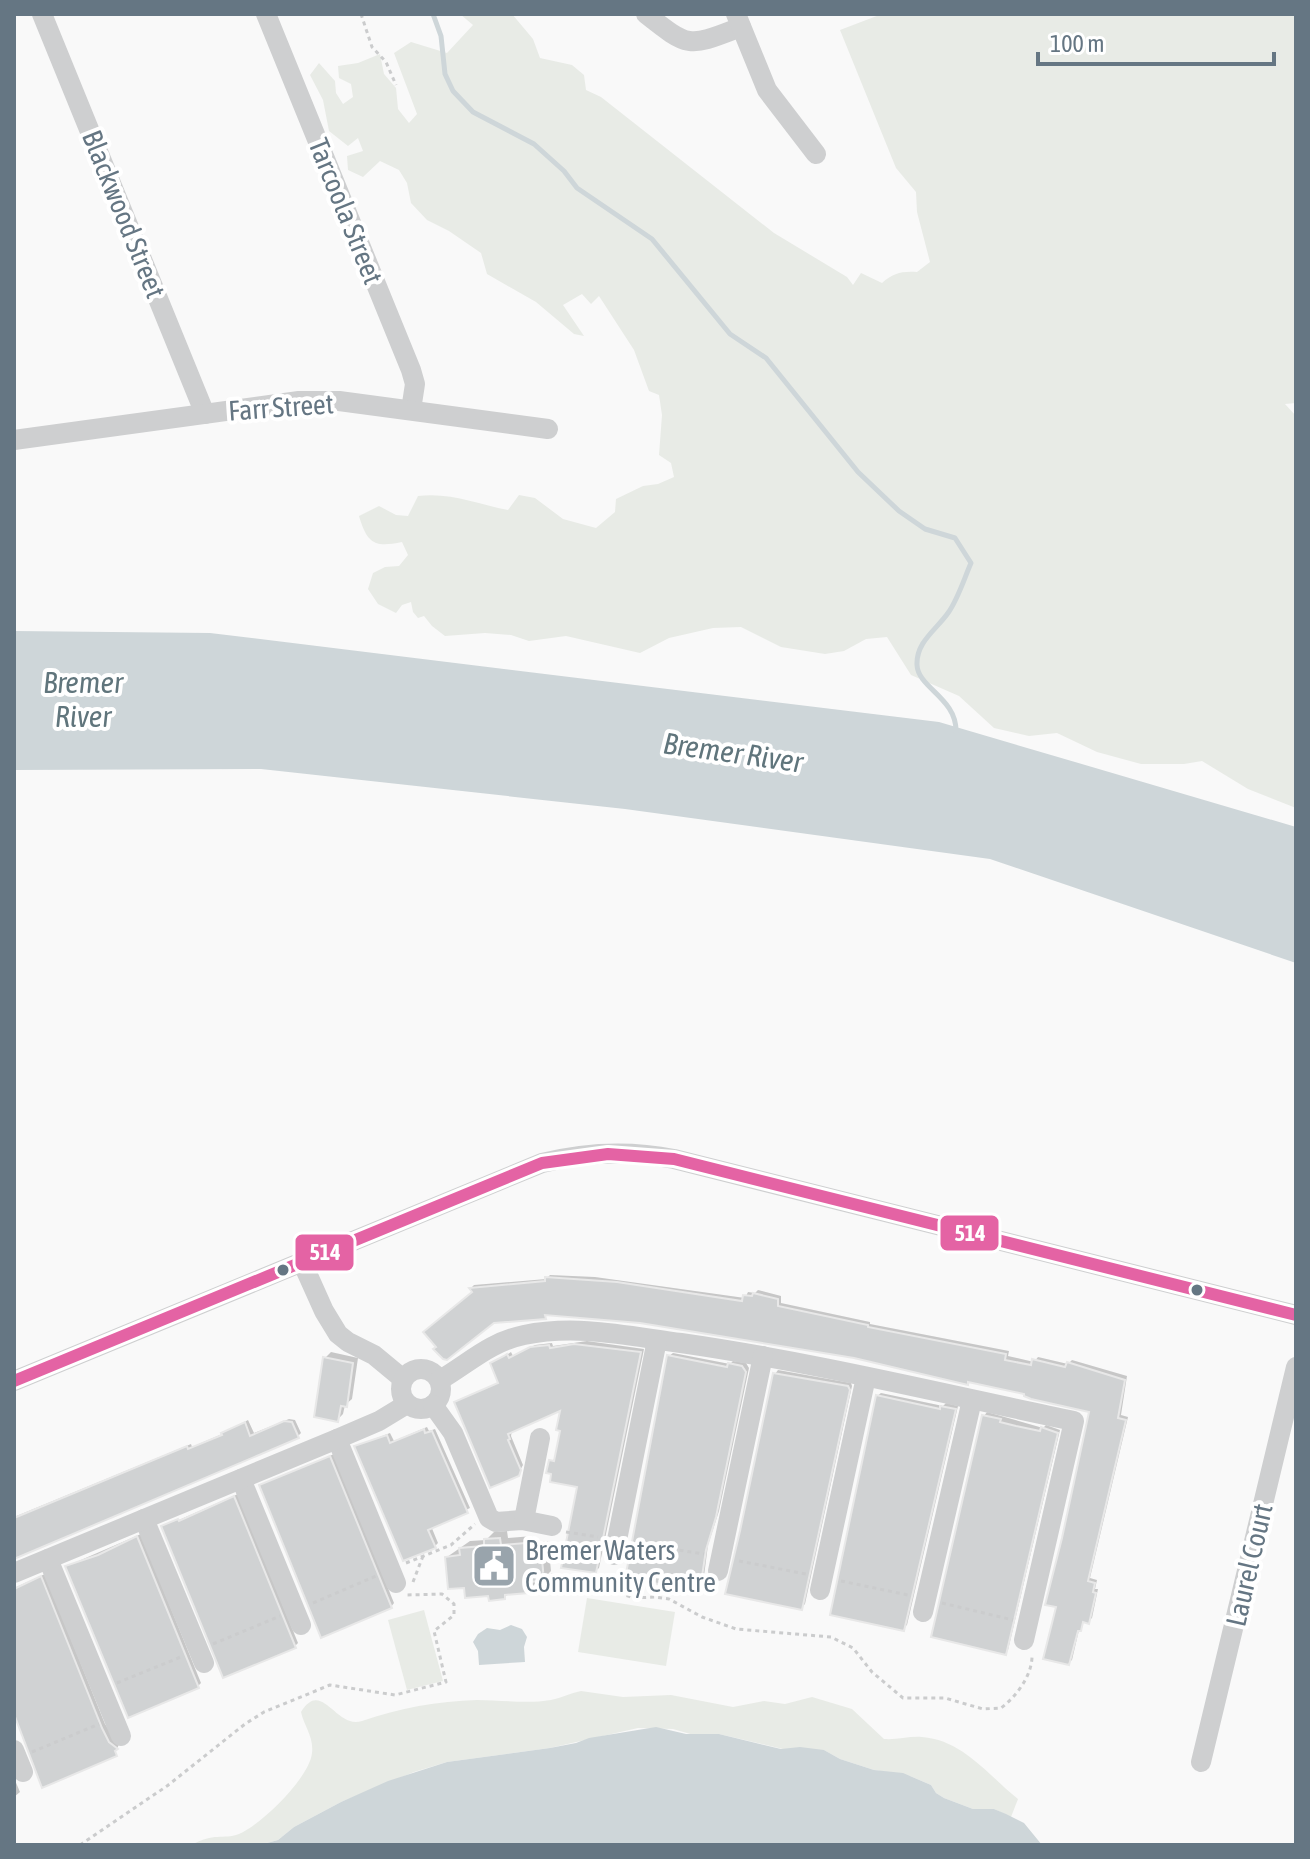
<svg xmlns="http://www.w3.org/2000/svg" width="1310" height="1859" font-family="'Asap Condensed',sans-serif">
<rect width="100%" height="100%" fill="#f9f9f9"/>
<g fill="#e8ebe6">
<path d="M460 14H512L533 39 540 58 572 65 584 75 586 90 601 97 774 233 847 277 853 285 861 273 882 283C893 273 902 271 917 272L930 262 917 212 916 192 896 168 840 30 882 14H1296V403L1285 404 1296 416V808L1248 789 1202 761 1184 764H1141L1097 752 1057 733 1029 736 994 728 959 696 911 675 887 637 866 639 844 651 825 654 781 647 741 627 713 628 669 638 640 653 566 636 529 641 511 635 485 633 445 636 432 626 424 616 418 618 413 612 411 602 402 605 396 613 378 604 368 589 373 573 385 567 399 566 408 555 402 542C374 548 367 543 359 516L379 506 396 515 408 516 418 496C450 492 477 504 508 510L519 495 535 498 563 519 596 528 615 512 616 499 643 486 658 484 674 477 671 463 659 455 662 415 659 395 649 391 634 350 599 296 591 304 582 294 563 305 584 336 574 334 536 302 487 274 481 253 449 231 427 220 411 203 407 183 399 170 380 161 363 177 348 170 347 156 363 151 358 138 348 146 329 131 323 100 310 75 319 63 335 81 336 93 343 104 353 97 351 84 339 78 338 66 358 63 380 54 384 74 396 88 398 109 409 123 417 114 394 53 411 42 447 53 473 25Z"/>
<polygon points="587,1598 675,1612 666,1666 578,1652"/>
<polygon points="424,1610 443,1681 407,1690 388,1620"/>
<path d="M581 1691 623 1697 671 1695 733 1707 764 1701 785 1704 812 1697 852 1709 884 1739C897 1740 909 1736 922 1737 963 1740 989 1776 1018 1799L1011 1817 994 1809H973L944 1798 936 1793 931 1785 910 1776 874 1770 840 1759 824 1750H787L719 1734 694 1735 673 1729 638 1728 550 1748 447 1762 414 1772 341 1802 294 1827 278 1840 260 1845H192C214 1832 222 1840 239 1834 261 1825 310 1777 312 1753 314 1737 304 1726 301 1712 322 1678 336 1730 362 1721 399 1708 438 1701 477 1700 501 1700 528 1704 551 1700 562 1698 570 1693 581 1691Z"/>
</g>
<g fill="#ced6d9">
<polygon points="14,631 210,633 939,722 1296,827 1296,963 990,859 625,809 261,769 14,770"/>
<polygon points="511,1625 522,1629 527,1637 524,1647 525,1662 479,1665 478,1651 473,1642 478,1634 487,1628 500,1630"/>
<polygon points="656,1727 686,1734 719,1734 781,1749 800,1747 824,1750 840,1759 874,1770 903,1773 931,1785 936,1793 944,1798 973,1809 994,1809 1006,1814 1024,1823 1042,1845 260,1845 278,1840 294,1827 341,1802 388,1781 447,1762 550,1748 576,1743 589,1738"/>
</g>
<g fill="#0003">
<polygon points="550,1275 595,1277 745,1298 748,1292 755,1293 758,1290 781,1296 781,1303 870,1322 870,1324 1009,1351 1008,1356 1034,1362 1038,1357 1068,1364 1072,1360 1127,1376 1121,1415 1128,1417 1090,1578 1097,1580 1095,1589 1098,1589 1092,1618 1088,1621 1085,1620 1079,1630 1072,1660 1068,1663 1058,1606 1091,1411 1026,1393 855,1356 640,1321 549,1313 545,1317 474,1292 471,1288 474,1285 546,1279"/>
<polygon points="587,1341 644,1349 599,1568 595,1571 579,1486 551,1461 557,1458 562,1429 563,1408 512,1430 511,1436 523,1465 518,1474 456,1403 500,1382 492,1364 511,1352 513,1356 535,1345 552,1343 553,1346"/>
<polygon points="331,1352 358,1358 352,1399 345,1405 343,1414 337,1420 325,1358"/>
<polygon points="673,1353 730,1364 733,1361 746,1363 749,1368 719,1511 708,1545 703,1584 699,1588 669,1356"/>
<polygon points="778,1370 851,1383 852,1386 805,1604 801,1608 775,1374"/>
<polygon points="881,1393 943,1406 946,1403 958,1406 907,1625 903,1628 877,1396"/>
<polygon points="987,1412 1043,1428 1046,1425 1060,1430 1008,1650 1005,1653 984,1416"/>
<polygon points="289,1419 295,1420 301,1433 297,1437 14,1556 14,1517 191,1444 192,1447 222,1434 248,1420 254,1433"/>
<polygon points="427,1427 429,1431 435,1429 470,1508 431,1526 438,1543 435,1546 356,1446 390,1433 394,1441"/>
<polygon points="334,1454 394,1603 391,1607 262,1486"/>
<polygon points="238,1494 298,1643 295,1646 163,1527"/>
<polygon points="507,1531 508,1538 533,1536 533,1543 548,1541 551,1571 543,1579 535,1580 536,1583 528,1591 509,1593 504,1598 466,1586 447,1557 470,1541 486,1540 494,1532"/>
<polygon points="141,1534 201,1683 198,1686 67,1566"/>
<polygon points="45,1574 105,1724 119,1744 115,1754 14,1712 14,1588"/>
<polygon points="14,1778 20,1792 14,1797"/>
</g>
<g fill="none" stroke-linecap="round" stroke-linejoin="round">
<path stroke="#ced6d9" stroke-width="5" d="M433 14 441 36 445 74 453 91 473 112 534 144 564 171 577 188 652 239 730 334 766 358 858 472 899 511 925 529 955 538 971 563C964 579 958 599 948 613 936 630 916 642 917 665 918 688 957 698 956 732"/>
</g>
<g fill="#d0d2d3" stroke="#e8e8e8" stroke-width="2">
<polygon points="545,1277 617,1282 742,1301 743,1295 752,1296 753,1293 778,1299 778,1306 868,1325 868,1327 1006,1354 1005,1360 1031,1365 1032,1359 1065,1367 1067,1362 1125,1380 1118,1418 1126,1420 1088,1581 1095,1583 1093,1592 1096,1593 1089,1624 1083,1622 1081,1631 1078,1631 1069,1665 1043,1659 1056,1607 1045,1605 1062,1538 1089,1412 1031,1399 1024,1396 1024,1394 968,1382 968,1385 854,1358 640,1323 545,1315 546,1319 494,1323 447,1360 443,1359 433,1349 436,1347 423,1332 472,1292 469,1288 545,1281"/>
<polygon points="574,1344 641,1352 596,1573 561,1568 577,1487 550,1482 551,1474 546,1473 549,1460 554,1461 560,1431 556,1430 560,1411 508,1434 510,1439 508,1440 521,1470 519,1476 490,1488 454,1402 498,1383 490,1363 504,1356 507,1354 509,1358 530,1347 549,1345 550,1348"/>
<polygon points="667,1355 727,1367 728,1363 742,1366 746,1372 716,1517 706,1550 700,1590 625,1579"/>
<polygon points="323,1357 353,1363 347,1407 341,1406 338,1422 314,1417"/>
<polygon points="773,1373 848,1386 850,1390 802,1610 725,1594 740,1531"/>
<polygon points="876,1395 940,1409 940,1406 956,1409 904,1631 830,1615"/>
<polygon points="982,1415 1001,1419 1000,1422 1016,1426 1040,1431 1041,1427 1058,1433 1006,1655 931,1637"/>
<polygon points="284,1421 292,1422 299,1438 14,1559 14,1518 187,1446 188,1449 222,1435 221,1433 245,1422 250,1436"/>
<polygon points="424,1429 425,1433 432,1431 468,1513 428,1530 436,1548 403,1561 354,1446 387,1435 390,1443"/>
<polygon points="330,1456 392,1608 321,1638 259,1485"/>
<polygon points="234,1496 296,1648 223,1678 161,1526 178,1519 179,1521"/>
<polygon points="137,1536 199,1688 128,1718 65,1566 98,1555"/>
<polygon points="500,1538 501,1545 525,1543 526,1550 541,1548 544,1581 527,1582 528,1593 505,1595 505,1599 489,1601 488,1596 465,1598 464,1588 448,1589 445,1557 460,1555 459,1548 484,1546 484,1539"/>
<polygon points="41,1576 102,1728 109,1742 118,1749 115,1751 117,1756 42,1788 14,1714 14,1589"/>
</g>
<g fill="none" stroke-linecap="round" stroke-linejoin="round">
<g stroke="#cbcccd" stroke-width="3" stroke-dasharray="4 4" stroke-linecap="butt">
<polyline points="361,14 372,47 386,62 396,85"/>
<polyline points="566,1532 598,1537"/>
<polyline points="632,1543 704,1554"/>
<polyline points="739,1561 806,1574"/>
<polyline points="406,1563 451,1545 475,1524"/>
<path d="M543 1574 554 1575 578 1588H602L634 1598 655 1597 669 1599 702 1617 736 1629 831 1637 853 1648 872 1672 903 1698H945L983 1709 1001 1708C1017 1696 1033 1674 1032 1654"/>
<polyline points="841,1581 908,1595"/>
<polyline points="413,1582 423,1556"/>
<polyline points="313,1603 376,1576"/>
<polyline points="942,1603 1013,1620"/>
<polyline points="213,1644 280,1616"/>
<polyline points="117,1683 183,1656"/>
<polyline points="32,1752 99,1724"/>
<polyline points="80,1845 167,1786 245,1724 264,1712 330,1685 395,1695 446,1682 434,1631 454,1615 454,1604 442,1594 407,1595"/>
</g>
<g stroke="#cecfd0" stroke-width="20">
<polyline points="42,14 205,414"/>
<polyline points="266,14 411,370 415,384 411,410"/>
<path d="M646 14C690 49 689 47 741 27"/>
<polyline points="736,14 767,90 816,154"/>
<polyline points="14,440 299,401 339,401 548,429"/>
<polyline points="302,1262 324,1311 338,1334 348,1342 374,1355 403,1379"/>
<circle cx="421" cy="1389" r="20"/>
<path d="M440 1380C469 1363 490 1342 524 1335 577 1324 628 1336 681 1343 813 1362 944 1394 1074 1421L1024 1640"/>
<path d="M14 1381 542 1163C586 1152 629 1150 674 1159L1296 1315"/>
<polyline points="433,1405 453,1433 489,1518 496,1522 522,1520 552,1526"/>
<polyline points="337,1439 396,1583"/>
<polyline points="241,1479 301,1625"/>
<polyline points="144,1519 204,1663"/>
<polyline points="524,1520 540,1438"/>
<polyline points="614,1555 657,1340"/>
<polyline points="48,1559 121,1736"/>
<polyline points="718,1571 763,1356"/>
<polyline points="14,1573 337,1439 379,1421 407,1404"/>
<polyline points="820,1590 866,1377"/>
<polyline points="923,1612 972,1400"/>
<polyline points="14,1750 23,1772"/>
<polyline points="1201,1762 1296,1367"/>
</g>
<g stroke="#fff" stroke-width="18">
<polyline id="bus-1" points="14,1381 542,1163 608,1154 674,1159 1296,1315"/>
</g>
<use href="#bus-1" stroke="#e463a4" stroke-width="12"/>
</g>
<defs>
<g id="civic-square" transform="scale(2.3)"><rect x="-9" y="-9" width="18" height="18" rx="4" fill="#99a4ac" stroke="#fff"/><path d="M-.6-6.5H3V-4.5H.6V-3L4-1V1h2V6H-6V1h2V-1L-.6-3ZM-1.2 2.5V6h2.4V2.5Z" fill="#fff"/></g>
</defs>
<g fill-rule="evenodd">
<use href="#civic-square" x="494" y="1566"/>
</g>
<g fill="#657683" stroke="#fff" stroke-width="3">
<circle cx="283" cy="1270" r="7"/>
<circle cx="1197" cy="1290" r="7"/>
</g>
<g text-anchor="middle" stroke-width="8" stroke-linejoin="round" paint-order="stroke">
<g font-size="28" fill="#657683" stroke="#fff">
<text transform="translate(346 211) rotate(68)" y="10">Tarcoola Street</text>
<text transform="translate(124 214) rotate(68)" y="10">Blackwood Street</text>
<text transform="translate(281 407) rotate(-4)" y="10">Farr Street</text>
<text transform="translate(1249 1565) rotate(-77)" y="10">Laurel Court</text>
</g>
<g font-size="28" fill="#657683" stroke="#fff" text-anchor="start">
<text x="525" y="1560">Bremer Waters<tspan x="525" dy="32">Community Centre</tspan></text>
</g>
<g font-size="30" font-style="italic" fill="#60757c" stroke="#fff">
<text x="83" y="693">Bremer<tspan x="83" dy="34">River</tspan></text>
<text transform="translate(733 753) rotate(8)" y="10">Bremer River</text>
</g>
</g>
<g stroke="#fff" stroke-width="3">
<rect x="939" y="1214" width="61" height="38" rx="8" fill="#e463a4"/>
<rect x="294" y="1233" width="61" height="39" rx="8" fill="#e463a4"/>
</g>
<g font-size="22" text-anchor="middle" font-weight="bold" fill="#fff">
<text x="970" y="1241">514</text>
<text x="325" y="1260">514</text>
</g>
<rect width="1310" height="1859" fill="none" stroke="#657683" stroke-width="32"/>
<path d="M1038 52v12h236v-12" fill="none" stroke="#657683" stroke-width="4"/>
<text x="1050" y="52" font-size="24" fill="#657683" stroke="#ffffff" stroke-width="6" paint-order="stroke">100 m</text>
</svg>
